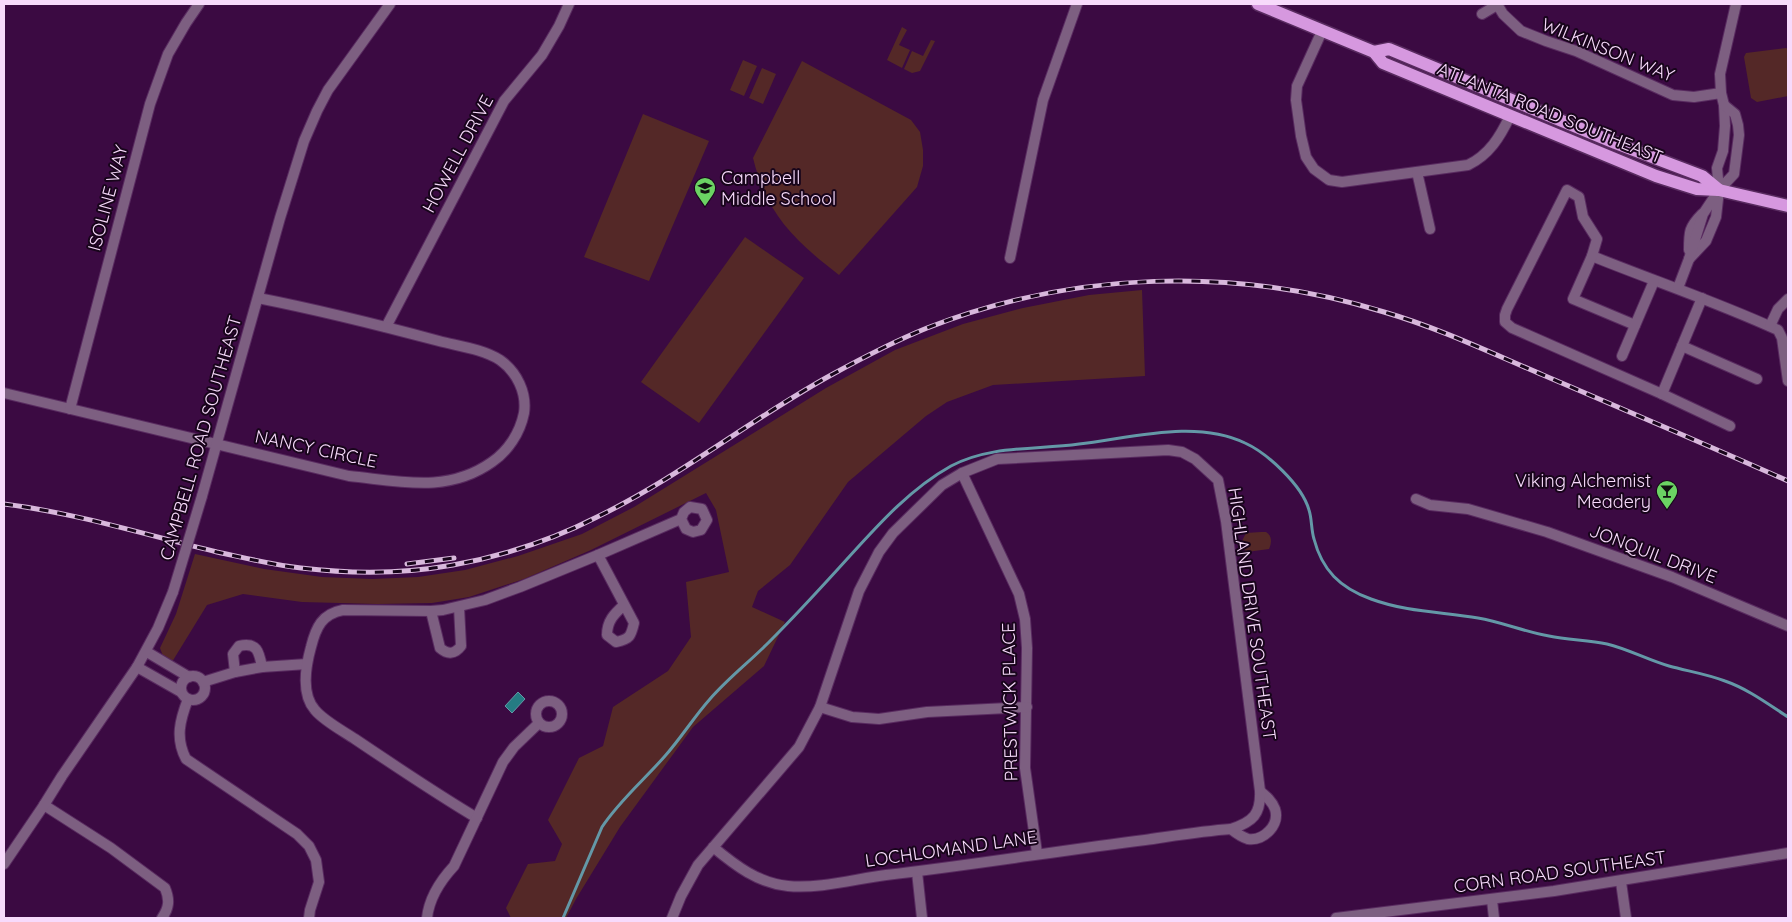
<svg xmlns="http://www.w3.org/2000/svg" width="1792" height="922" font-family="Quicksand,sans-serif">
<rect width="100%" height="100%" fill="#3b0a42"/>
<g fill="#542827">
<polygon points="902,27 907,30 899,45 910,50 902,68 887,60"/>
<polygon points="931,40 935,41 920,71 912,73 904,69 912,51 923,56"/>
<polygon points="1786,48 1788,49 1788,96 1757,102 1751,98 1744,57 1746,53"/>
<polygon points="743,60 757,66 744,96 730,90"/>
<path d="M802 61 911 120 920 132 923 150V166L917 187 839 275C794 240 767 215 753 158Z"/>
<polygon points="762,68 776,74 763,104 749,98"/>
<polygon points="643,114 709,141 649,281 584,257"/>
<polygon points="745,237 804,278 699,423 641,382"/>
<polygon points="1142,290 1145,376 993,385 947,402 926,416 848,482 790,565 758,591 752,607 785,622 764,666 693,727 620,827 576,899 566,918 511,918 506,908 528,864 555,861 562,844 548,820 579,758 603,746 613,707 668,671 691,637 686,582 729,572 716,510 706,493 591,550 524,579 469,597 432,603 377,604 302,602 243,594 207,605 172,662 163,656 160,648 176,614 195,554 264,569 322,577 372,579 418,577 465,570 518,556 582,534 634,507 826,388 895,350 963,324 1023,308 1089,295"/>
<path d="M1261 532H1266C1272 536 1272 542 1269 549L1247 552 1242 548 1241 543 1246 533Z"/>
</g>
<polygon fill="#257c83" stroke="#6498a7" points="518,692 525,699 512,713 505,706"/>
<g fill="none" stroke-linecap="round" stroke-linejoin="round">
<path stroke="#6498a7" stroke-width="3" d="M563 918 602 827C619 801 644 780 665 756 681 738 694 717 710 699 729 677 753 659 773 638 795 616 817 592 838 569 872 532 906 491 951 466 991 445 1036 450 1079 444 1131 438 1196 419 1245 443 1267 453 1302 485 1309 510 1312 519 1311 529 1314 539 1322 570 1340 588 1371 599 1406 612 1442 612 1478 618 1502 622 1525 632 1549 636 1568 640 1588 640 1607 644 1628 649 1648 660 1669 666 1687 671 1707 674 1725 681 1748 689 1768 704 1788 717"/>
<g stroke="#592b60" stroke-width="12">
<g id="minor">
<polyline points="1497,4 1503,14 1521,31 1546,41 1576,51 1673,95 1694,97 1721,93"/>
<polyline points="1482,14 1497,5"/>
<path d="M1322 31 1297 86 1296 100 1301 136 1306 157 1314 169 1329 180 1342 182 1468 165C1489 155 1500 137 1510 116"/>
<polyline points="1417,172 1430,229"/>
<path d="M1689 250C1689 232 1689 227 1702 214"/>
<path d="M1592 256C1654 281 1717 302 1778 330L1782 338 1788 381"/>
<polyline points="1010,258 1043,100 1077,4"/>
<polyline points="1689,259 1706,241 1716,217 1719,190 1717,168 1723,151 1725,126 1724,105 1721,93 1720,74 1736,4"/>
<polyline points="1678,288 1689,259 1703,214 1719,190 1734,174 1739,135 1738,125 1735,114 1724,105"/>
<polyline points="1635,325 1573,299 1592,256 1597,239 1583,217 1579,197 1567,190 1507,309 1505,315 1505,322 1512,328 1662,394 1730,426"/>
<polyline points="1770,326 1778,309 1788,299"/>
<polyline points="386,327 504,101 542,55 559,26 569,4"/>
<polyline points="1682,346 1757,379"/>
<polyline points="1622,356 1654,281"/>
<path d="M4 393 349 476C399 481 447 494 492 462 508 451 520 433 524 413 527 393 517 372 500 360 483 349 458 346 439 341 379 325 319 310 258 298"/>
<polyline points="1662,394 1702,298"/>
<polyline points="70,409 150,104 168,54 186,23 199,4"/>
<polyline points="962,473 1019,594 1025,619 1027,648 1025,768 1037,853"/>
<polyline points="202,496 280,218 304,141 317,111 328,90 390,4"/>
<polyline points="1416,499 1430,505 1468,509 1547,532 1672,577 1788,626"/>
<path d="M598 555 634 623C631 636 630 639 616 642L607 635C607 621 614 614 624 605"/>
<path d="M431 611 440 648C448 655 455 654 461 646L459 607"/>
<polyline points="147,652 189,677"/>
<polyline points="137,667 181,692"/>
<path d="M235 672 233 654 239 646C257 642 259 651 262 667"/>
<circle cx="193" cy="688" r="12"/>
<polyline points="203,682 235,672 262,667 307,664"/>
<path d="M188 699C180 720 175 738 186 759L297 834 309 846 316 860 319 882 310 910 309 918"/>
<circle cx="549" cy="714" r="13"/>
<polyline points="820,707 852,717 879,719 927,712 1027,707"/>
<path d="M44 805 111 848 165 888C170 900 169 908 162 918"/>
<path d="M477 818C435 793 395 766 355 739 343 731 324 721 315 710 301 694 306 665 311 647 316 627 322 614 343 610L431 611 443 610 485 600 520 587 598 555 681 519 684 512 690 507 702 509 707 520 701 530 693 532 686 529 681 519"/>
<path d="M1231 829C1236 833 1242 837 1248 839 1264 841 1280 825 1275 809 1272 801 1266 796 1260 791"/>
<polyline points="4,864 44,805 62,776 137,667 158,628 173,592"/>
<polyline points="917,872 922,918"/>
<polyline points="1621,882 1626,918"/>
<polyline points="1492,900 1494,918"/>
<path d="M427 918C429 899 441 880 454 866L503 762 514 747 539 723"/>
<path d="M672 918 681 896 698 865 799 747 820 707 859 591 879 552 893 533 942 485 962 473 997 459 1168 450 1182 452 1195 459 1218 480 1226 521 1260 791C1261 814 1253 822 1231 829 1202 831 1173 836 1145 840 1058 851 972 865 886 875 855 879 819 889 788 886 758 883 736 866 713 847"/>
<polyline points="1336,918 1554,891 1788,853"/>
</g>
</g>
<g stroke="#592b60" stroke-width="15">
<g id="major">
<polyline points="1258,4 1374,52 1383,63 1656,176 1697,189 1719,190 1788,206"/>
<polyline points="1374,52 1389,49 1615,143 1702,176 1719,190"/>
</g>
</g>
<use href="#minor" stroke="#7d5f81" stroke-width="10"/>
<use href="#major" stroke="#d698df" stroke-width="12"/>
<g stroke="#d8b8dc" stroke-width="5">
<g id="rail">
<path d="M4 504C76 513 146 535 217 552 245 558 273 565 301 568 352 574 403 574 453 565 503 556 552 540 597 517 680 477 752 418 833 374 864 357 895 341 927 328 1072 271 1236 266 1384 312 1439 328 1491 353 1543 375 1625 410 1707 445 1788 481"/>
<polyline points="407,564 454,558"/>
</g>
</g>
<use href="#rail" stroke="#18051b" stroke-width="3" stroke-dasharray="9" stroke-linecap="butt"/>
<g stroke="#592b60" stroke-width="12" stroke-linecap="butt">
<polyline id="minor-bridge" points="173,592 202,496"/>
</g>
<use href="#minor-bridge" stroke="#7d5f81" stroke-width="10"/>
</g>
<defs>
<g id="school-pin" transform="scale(1.125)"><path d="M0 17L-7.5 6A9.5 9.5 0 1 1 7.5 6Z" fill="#6bd363" stroke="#18051b"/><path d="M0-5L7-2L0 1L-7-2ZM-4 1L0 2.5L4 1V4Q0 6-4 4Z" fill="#111"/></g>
<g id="bar-pin" transform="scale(1.125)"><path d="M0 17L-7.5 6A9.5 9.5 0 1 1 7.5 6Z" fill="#6bd363" stroke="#18051b"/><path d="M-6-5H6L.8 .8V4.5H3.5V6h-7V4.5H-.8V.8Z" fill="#111"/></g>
</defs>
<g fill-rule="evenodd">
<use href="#school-pin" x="705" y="188"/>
<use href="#bar-pin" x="1667" y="491"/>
</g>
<g text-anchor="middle" stroke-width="4" stroke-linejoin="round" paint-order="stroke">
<g font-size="18" fill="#f7dafb" stroke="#18051b">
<text transform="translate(1608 50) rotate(22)" y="6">WILKINSON WAY</text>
<text transform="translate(1550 113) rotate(22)" y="6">ATLANTA ROAD SOUTHEAST</text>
<text transform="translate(458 154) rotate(-62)" y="6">HOWELL DRIVE</text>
<text transform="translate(108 198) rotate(-75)" y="6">ISOLINE WAY</text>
<text transform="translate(201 438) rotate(-74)" y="6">CAMPBELL ROAD SOUTHEAST</text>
<text transform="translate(316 449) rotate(12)" y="6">NANCY CIRCLE</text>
<text transform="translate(1653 554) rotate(21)" y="6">JONQUIL DRIVE</text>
<text transform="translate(1252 614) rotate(82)" y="6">HIGHLAND DRIVE SOUTHEAST</text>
<text transform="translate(1010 702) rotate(-91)" y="6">PRESTWICK PLACE</text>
<text transform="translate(951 849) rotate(-8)" y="6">LOCHLOMAND LANE</text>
<text transform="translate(1560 872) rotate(-8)" y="6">CORN ROAD SOUTHEAST</text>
</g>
<g font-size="18" fill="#f7dafb" stroke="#18051b" text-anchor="start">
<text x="721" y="184">Campbell<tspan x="721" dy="21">Middle School</tspan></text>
<text x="1651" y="487" text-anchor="end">Viking Alchemist<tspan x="1651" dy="21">Meadery</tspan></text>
</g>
</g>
<rect width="1792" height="922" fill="none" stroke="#f7dafb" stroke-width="10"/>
</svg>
